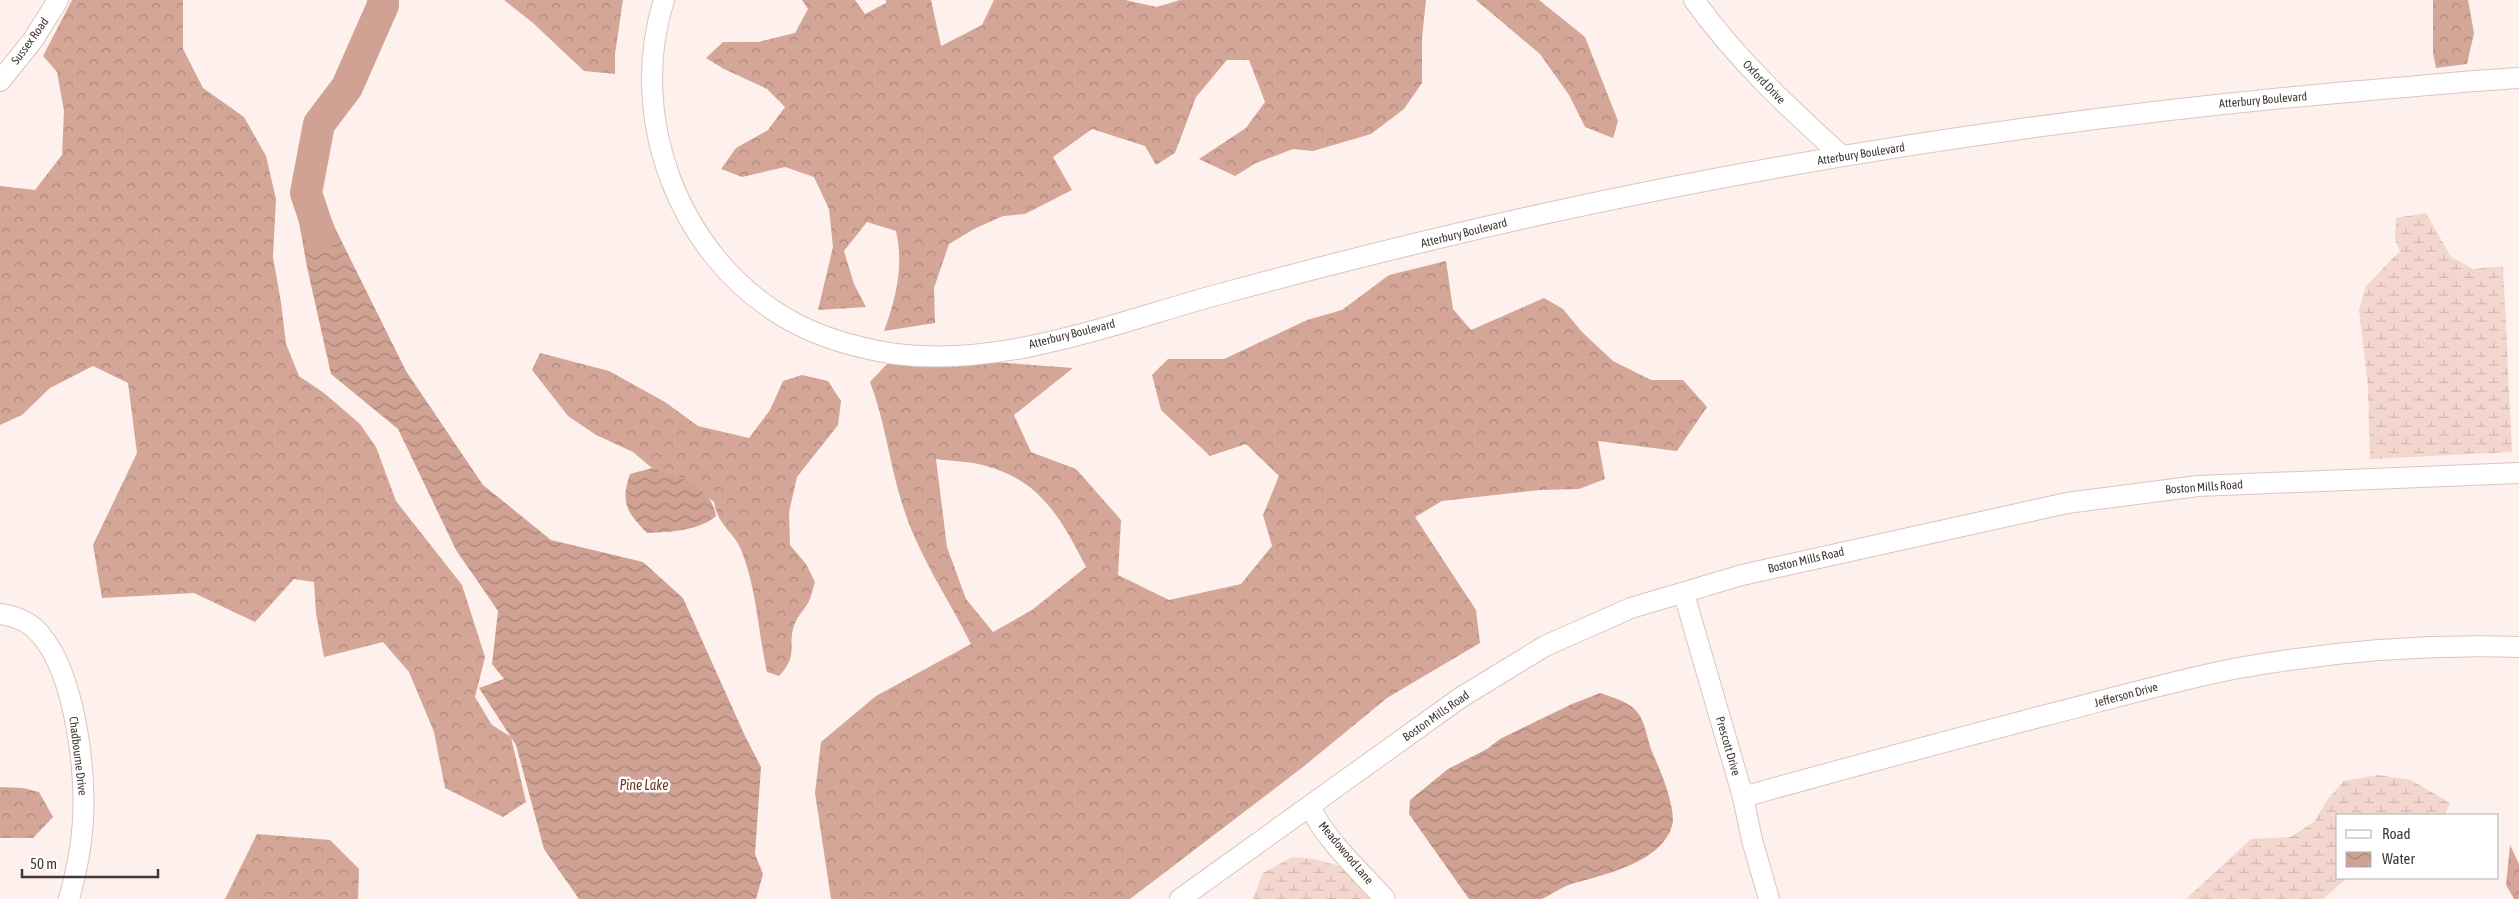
<svg xmlns="http://www.w3.org/2000/svg" width="2519" height="899" font-family="'Asap Condensed',sans-serif">
<defs>
<pattern id="forest-crowns" width="20" height="18" patternUnits="userSpaceOnUse" patternTransform="scale(1.25)"><rect width="20" height="18" fill="#d3a697"/><path d="M2 6a3 3 0 1 1 6 0M12 15a3 3 0 1 1 6 0" fill="none" stroke="#ad887c"/></pattern>
<pattern id="wetland-marsh" width="20" height="14" patternUnits="userSpaceOnUse" patternTransform="scale(1.25)"><rect width="20" height="14" fill="#f3d6cd"/><path d="M1 5h8M5 5V1M11 12h8M15 12V8" fill="none" stroke="#d1b8b1"/></pattern>
<pattern id="water-waves" width="16" height="10" patternUnits="userSpaceOnUse" patternTransform="scale(1.25)"><rect width="16" height="10" fill="#cfa293"/><path d="M0 5q4-4 8 0t8 0" fill="none" stroke="#a98579"/></pattern>
</defs>
<rect width="100%" height="100%" fill="#fef0ec"/>
<g fill="url(#forest-crowns)" fill-rule="evenodd">
<polygon points="72,0 183,0 183,49 203,88 244,117 266,156 276,199 273,257 281,302 286,344 299,376 324,393 360,424 376,447 396,501 462,585 485,657 475,697 492,725 511,737 526,802 503,817 445,788 434,732 409,672 383,642 324,657 316,613 314,582 294,579 255,622 194,593 102,598 93,545 137,453 128,383 93,366 50,388 22,415 0,425 0,186 35,190 62,155 64,111 57,72 43,56"/>
<polygon points="504,0 623,0 615,54 615,74 584,71 533,23"/>
<path d="M802 0H855L865 14 886 3V0H931L941 46 982 25 994 0H1125L1157 7 1180 0H1426L1422 38V83L1404 109 1371 134 1313 151 1293 149 1256 163 1235 176 1199 159 1246 128 1265 102 1249 60H1227L1196 97 1175 153 1156 165 1145 146 1092 129 1053 157 1072 190 1025 214 1003 216 974 229 949 244 934 288 935 323 884 331C896 299 904 266 896 231L867 222 844 251 854 284 866 307 818 310 833 247 829 209 814 177 785 167 742 177 721 169 736 148 768 130 785 107 767 89 724 69 706 58 723 42H758L795 33 808 9Z"/>
<polygon points="1476,0 1539,0 1585,37 1618,121 1613,138 1585,127 1569,95 1540,54"/>
<polygon points="2433,0 2468,0 2474,33 2467,64 2436,68 2433,53"/>
<path d="M1446 261 1453 309 1471 330 1544 298 1563 309 1582 332 1613 361 1651 380H1683L1707 407 1677 451 1598 441 1605 479 1579 489 1540 490 1442 501 1415 517 1476 610 1480 643 1387 698 1303 767 1130 899H831L815 793 821 742 876 696 971 644C947 596 916 552 901 500 889 461 885 421 870 382L888 363 981 361 1073 368 1014 415 1031 452 1076 469 1121 520 1118 575 1169 600 1241 584 1272 546 1263 515 1279 476 1246 444 1210 456 1161 410 1152 375 1168 359H1224L1307 320 1342 310 1389 275ZM936 459C950 461 965 461 978 464 1038 477 1060 516 1086 567L1032 610 993 632 966 599 947 547Z"/>
<path d="M540 353 609 371 665 402 698 426 749 438 770 410 783 381 802 375 828 381 841 401 838 425 797 477 789 512 790 545 806 564 815 582C813 588 812 595 809 601 806 608 799 614 796 621 785 644 801 653 779 676L767 672C758 632 757 591 742 552 735 532 718 527 714 502L683 479 652 468 633 452 596 435 568 416 532 370Z"/>
<polygon points="0,787 23,788 39,792 53,817 33,838 0,838"/>
<polygon points="257,834 330,840 359,869 358,899 225,899"/>
<polygon points="2510,845 2519,864 2519,899 2514,899 2506,885"/>
</g>
<g fill="url(#wetland-marsh)">
<polygon points="2426,213 2451,257 2473,269 2503,266 2512,452 2370,459 2368,385 2359,310 2366,286 2400,251 2395,240 2396,218"/>
<polygon points="2378,775 2411,780 2450,803 2445,815 2338,815 2338,878 2347,878 2323,899 2186,899 2251,839 2291,837 2315,821 2327,800 2344,781"/>
<polygon points="1292,857 1314,859 1347,868 1372,899 1253,899 1263,873"/>
</g>
<g fill="url(#water-waves)">
<polygon points="320,192 336,230 406,371 483,485 551,540 643,562 683,598 745,736 761,767 755,854 763,874 756,899 579,899 544,849 516,745 479,688 504,679 492,664 498,611 456,550 398,429 331,374 307,267 294,194"/>
<path d="M652 468C679 477 711 485 716 516 699 531 669 532 647 533 627 512 620 503 630 474Z"/>
<path d="M1600 693C1615 698 1634 703 1641 718 1646 727 1648 743 1653 754 1660 769 1677 810 1672 826 1661 863 1603 875 1571 884 1562 887 1546 898 1541 899 1522 899 1489 899 1469 899L1409 814 1410 800 1448 769 1487 749 1500 739 1572 704Z"/>
</g>
<g fill="none" stroke-linecap="round" stroke-linejoin="round">
<polyline stroke="#cfa293" stroke-width="32" points="320,235 306,193 319,124 347,87 383,5 383,0"/>
<g stroke="#dbc5be" stroke-width="22">
<g id="minor">
<path d="M664 0C627 117 678 254 784 317 817 337 857 348 895 354 1004 368 1117 322 1220 294 1327 265 1435 238 1543 214 1812 155 2084 115 2359 91 2412 87 2465 81 2519 78"/>
<path d="M1694 0C1736 59 1789 108 1842 156"/>
<polyline points="0,81 33,40 58,0"/>
<polyline points="1684,594 1743,797 1752,840 1769,899"/>
<path d="M0 614C15 616 30 622 40 634 76 675 88 779 82 832 80 855 75 877 69 899"/>
<path d="M1743 797C1843 769 1943 742 2043 716 2106 700 2169 682 2233 669 2327 652 2424 644 2519 647"/>
<path d="M1310 806C1324 839 1361 872 1385 899"/>
<polyline points="1180,899 1460,698 1545,646 1631,608 1742,575 2067,503 2198,486 2519,473"/>
</g>
</g>
<use href="#minor" stroke="#fff" stroke-width="20"/>
</g>
<g text-anchor="middle" stroke-width="5" stroke-linejoin="round" paint-order="stroke">
<g font-size="12" fill="#403835" stroke="#fff">
<text transform="translate(30 41) rotate(-54)" y="4">Sussex Road</text>
<text transform="translate(1764 82) rotate(46)" y="4">Oxford Drive</text>
<text transform="translate(2263 100) rotate(-5)" y="4">Atterbury Boulevard</text>
<text transform="translate(1861 154) rotate(-9)" y="4">Atterbury Boulevard</text>
<text transform="translate(1464 233) rotate(-14)" y="4">Atterbury Boulevard</text>
<text transform="translate(1072 334) rotate(-14)" y="4">Atterbury Boulevard</text>
<text transform="translate(2204 487) rotate(-4)" y="4">Boston Mills Road</text>
<text transform="translate(1806 560) rotate(-13)" y="4">Boston Mills Road</text>
<text transform="translate(2126 695) rotate(-15)" y="4">Jefferson Drive</text>
<text transform="translate(1436 716) rotate(-35)" y="4">Boston Mills Road</text>
<text transform="translate(1728 746) rotate(74)" y="4">Prescott Drive</text>
<text transform="translate(78 756) rotate(83)" y="4">Chadbourne Drive</text>
<text transform="translate(1346 853) rotate(50)" y="4">Meadowood Lane</text>
</g>
<g font-size="14" font-style="italic" fill="#6f3522" stroke="#fff">
<text x="644" y="790">Pine Lake</text>
</g>
</g>
<rect x="2336" y="814" width="162" height="65" fill="#ffffff" stroke="#b3afae"/>
<rect x="2346" y="830" width="25" height="8" fill="#ffffff" stroke="#b3afae"/>
<text x="2382" y="839" font-size="15" fill="#403835">Road</text>
<rect x="2346" y="852" width="25" height="15" fill="url(#water-waves)" stroke="#b3afae"/>
<text x="2382" y="864" font-size="15" fill="#403835">Water</text>
<path d="M22 869v8h136v-8" fill="none" stroke="#403835" stroke-width="2.5"/>
<text x="30" y="869" font-size="15" fill="#403835" stroke="#ffffff" stroke-width="4" paint-order="stroke">50 m</text>
</svg>
